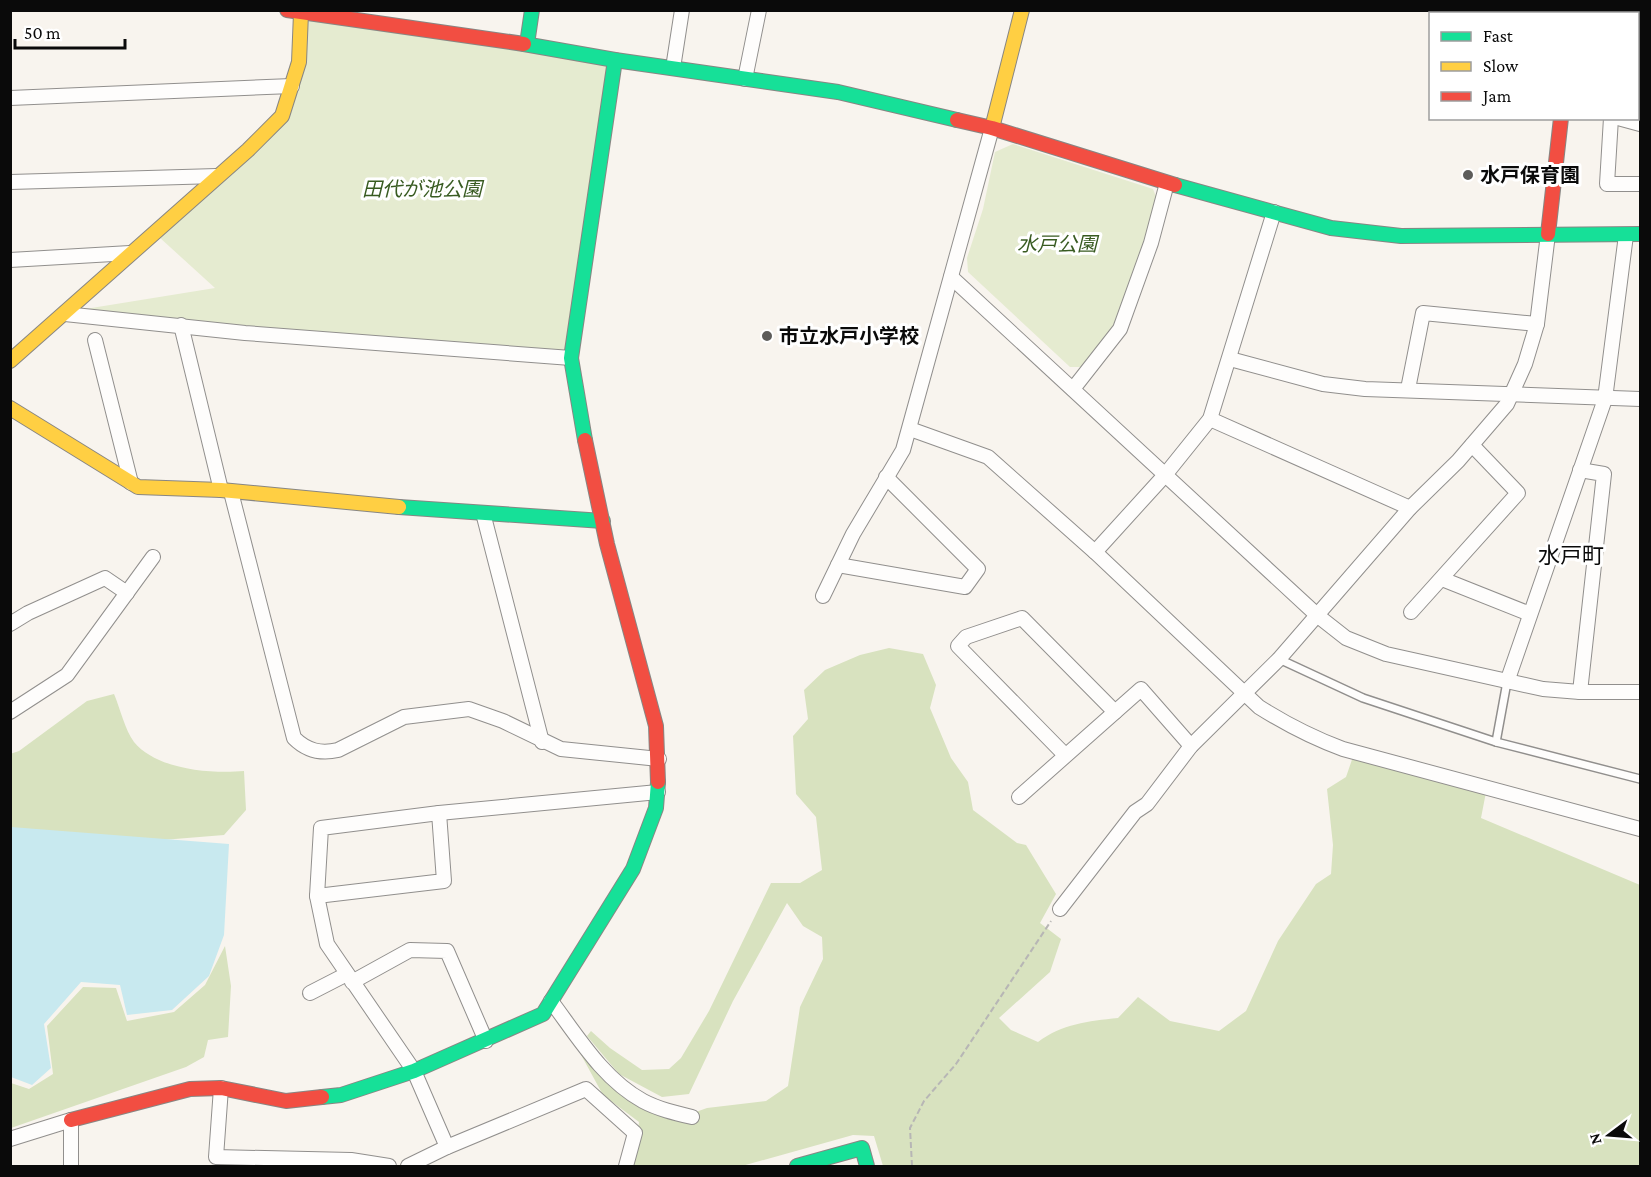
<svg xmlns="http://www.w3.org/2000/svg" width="1651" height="1177" font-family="'Crimson Pro','Noto Sans JP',serif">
<rect width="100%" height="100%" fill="#f8f4ee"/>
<g fill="#e5ebd0">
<polygon points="306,18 609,64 568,354 240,327 79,310 215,288 159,237 284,120"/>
<polygon points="1013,144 1153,189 1157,199 1145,241 1115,325 1083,367 1070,367 968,272 967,258 983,209 995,152"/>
</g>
<g fill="#d8e2bf">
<path d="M889 648 923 654 936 685 930 708 951 758 968 782 973 810 1017 843 1026 845 1056 894 1040 923 1061 939 1050 972 999 1018 1011 1030 1038 1042C1062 1024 1088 1021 1118 1018L1138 997 1170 1021 1219 1031 1246 1011 1278 941 1316 884 1331 874 1333 845 1327 789 1346 777 1356 748 1487 787 1481 818 1640 885V1166H883L874 1136 853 1135 742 1166H633L639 1122 603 1095 573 1040 609 1083 679 1118 707 1108 766 1101 788 1086 800 1007 823 959 822 937 803 926 787 903 733 1001 689 1094 662 1097 619 1074 587 1036 591 1031 610 1048 642 1070 669 1069 681 1058 709 1011 771 883H800L822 870 816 817 796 794 793 736 808 719 804 690 825 670 860 655Z"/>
<path d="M114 694C120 708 125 730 134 742 157 770 212 774 244 771L246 810 224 835 52 849 11 832 10 754 19 751 87 701Z"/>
<polygon points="225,946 231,986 228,1037 208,1040 204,1057 186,1067 11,1128 11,1083 29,1089 53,1074 47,1026 83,987 116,988 127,1021 174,1012 205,985"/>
</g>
<polygon fill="#c8e9ef" points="11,827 229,844 224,935 209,976 172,1010 127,1015 120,985 81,982 44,1024 51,1068 32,1085 11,1077"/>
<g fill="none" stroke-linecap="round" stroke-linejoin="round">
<g stroke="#918f8d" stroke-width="10">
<g id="lane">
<polyline points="1279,659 1363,698 1496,742 1640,779"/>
<polyline points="1496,742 1507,682"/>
</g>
</g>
<g stroke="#918f8d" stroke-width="16">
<g id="street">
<polyline points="1638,47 1640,47"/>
<polyline points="673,68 682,10"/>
<polyline points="745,79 759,10"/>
<polyline points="10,98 292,86"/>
<polyline points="1611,118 1607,184 1640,184"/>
<polyline points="1618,118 1640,124"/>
<polyline points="10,182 217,176"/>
<polyline points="10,260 130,253"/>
<polyline points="951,277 1318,616 1346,638 1386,654 1543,689 1580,692 1640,692"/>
<polyline points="65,314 245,333 571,358"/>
<polyline points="181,325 221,490"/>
<polyline points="95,340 131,483"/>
<polyline points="1230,359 1323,384 1365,389 1640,399"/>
<polyline points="1073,389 1120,329 1151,243 1167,183"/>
<polyline points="1408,389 1423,313 1537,324"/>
<polyline points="1210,419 1410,508"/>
<path d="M910 429 988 457 1095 552 1259 707C1286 724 1313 738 1343 749L1640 829"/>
<path d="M231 492 294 738C307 751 321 754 338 750L404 717 469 709 503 721 561 749 659 759"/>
<polyline points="483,513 542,742"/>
<polyline points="1095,552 1165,475 1210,419 1274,212"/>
<polyline points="838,565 965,587 978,569 886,477"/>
<polyline points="1442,579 1530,614"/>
<polyline points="823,596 853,534 903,450 992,128"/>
<polyline points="1411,612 1518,493 1472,445"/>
<polyline points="10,624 28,613 105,578 127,593"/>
<polyline points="1507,682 1605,399 1626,235"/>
<polyline points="1580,692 1604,474 1580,470"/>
<polyline points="10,712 67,675 153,557"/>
<polyline points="1065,755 958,646 966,637 1022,618 1115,712"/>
<polyline points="1019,797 1141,689 1191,746"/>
<polyline points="317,896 444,881 439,813"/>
<polyline points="1060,909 1135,812 1147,804 1191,746 1279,659 1410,508 1458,461 1507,404 1525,364 1537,324 1548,234"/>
<polyline points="352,982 410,950 447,951 486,1041"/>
<polyline points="310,993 347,974"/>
<path d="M551 1001C578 1037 603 1079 643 1101 658 1109 675 1113 692 1117"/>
<polyline points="221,1088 216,1157 351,1160 389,1166"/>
<polyline points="10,1139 71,1120 71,1166"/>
<polyline points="447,1147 414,1071 327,944 317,896 321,828 439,813 658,792"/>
<polyline points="408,1166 447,1147 586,1089 635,1133 626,1166"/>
</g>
</g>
<g stroke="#888683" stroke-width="16">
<g id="fast">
<polyline points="524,44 615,60 838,92 957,120"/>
<polyline points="527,44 532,10"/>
<polyline points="1175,185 1331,228 1401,236 1640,234"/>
<polyline points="585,440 571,358 615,60"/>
<polyline points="399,507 603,521"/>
<polyline points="322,1097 341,1095 414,1071 543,1014 633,869 656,808 658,782"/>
<polyline points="797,1166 862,1148 867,1166"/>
</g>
</g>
<g stroke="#888683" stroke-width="16">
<g id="slow">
<polyline points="1573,10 1573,14"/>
<polyline points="992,128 1022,10"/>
<polyline points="10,361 248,150 282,116 299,62 301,13"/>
<polyline points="10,408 138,487 221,490 399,507"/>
</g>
</g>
<g stroke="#888683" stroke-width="16">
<g id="jam">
<polyline points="287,10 524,44"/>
<polyline points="957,120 992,128 1175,185"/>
<polyline points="1548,234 1561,118"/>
<polyline points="585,440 607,544 656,726 658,782"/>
<polyline points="71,1120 190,1089 221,1088 286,1101 322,1097"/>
</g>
</g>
<polyline stroke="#b7b6b5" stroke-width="2" stroke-dasharray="6 3" stroke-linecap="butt" points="912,1166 910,1128 924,1101 956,1064 1051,921"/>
<use href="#lane" stroke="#fefdfc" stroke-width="7"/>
<use href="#street" stroke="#fefdfc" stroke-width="14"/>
<use href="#fast" stroke="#16e098" stroke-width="14"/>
<use href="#slow" stroke="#ffcf43" stroke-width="14"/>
<use href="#jam" stroke="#f24e42" stroke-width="14"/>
</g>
<g fill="#5d5c5a" stroke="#fff" stroke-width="2">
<circle cx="1468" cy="175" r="6"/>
<circle cx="767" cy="336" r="6"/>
</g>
<g text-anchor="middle" stroke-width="6" stroke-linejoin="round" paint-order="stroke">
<g font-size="20" font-weight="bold" fill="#0a0a0a" stroke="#fff" text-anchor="start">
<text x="1480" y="182">水戸保育園</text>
<text x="779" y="343">市立水戸小学校</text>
</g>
<g font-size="20" font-style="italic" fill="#385b21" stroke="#fff">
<text x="422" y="196">田代が池公園</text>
<text x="1057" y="251">水戸公園</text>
</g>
<g font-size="22" fill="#0a0a0a" stroke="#fff">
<text x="1571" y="563">水戸町</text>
</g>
</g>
<rect width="1651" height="1177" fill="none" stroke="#0a0a0a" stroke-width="24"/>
<rect x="1429" y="12" width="210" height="108" fill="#ffffff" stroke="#9d9d9d" stroke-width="1.5"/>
<rect x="1441" y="32" width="30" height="9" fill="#16e098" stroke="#9d9d9d" stroke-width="1.5"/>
<text x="1483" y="42" font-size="18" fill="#0a0a0a">Fast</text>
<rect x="1441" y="62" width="30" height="9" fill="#ffcf43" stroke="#9d9d9d" stroke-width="1.5"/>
<text x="1483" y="72" font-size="18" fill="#0a0a0a">Slow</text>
<rect x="1441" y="92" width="30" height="9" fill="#f24e42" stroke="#9d9d9d" stroke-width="1.5"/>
<text x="1483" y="102" font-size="18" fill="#0a0a0a">Jam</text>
<g transform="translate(1609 1135) rotate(254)" stroke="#ffffff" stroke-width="4.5" paint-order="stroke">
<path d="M0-4.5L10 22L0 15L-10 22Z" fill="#0a0a0a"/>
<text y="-9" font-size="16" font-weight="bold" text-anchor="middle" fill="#0a0a0a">N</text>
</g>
<path d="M15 39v9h110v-9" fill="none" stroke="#0a0a0a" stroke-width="3"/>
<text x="24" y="39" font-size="18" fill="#0a0a0a" stroke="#ffffff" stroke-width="4.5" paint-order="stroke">50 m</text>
</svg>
